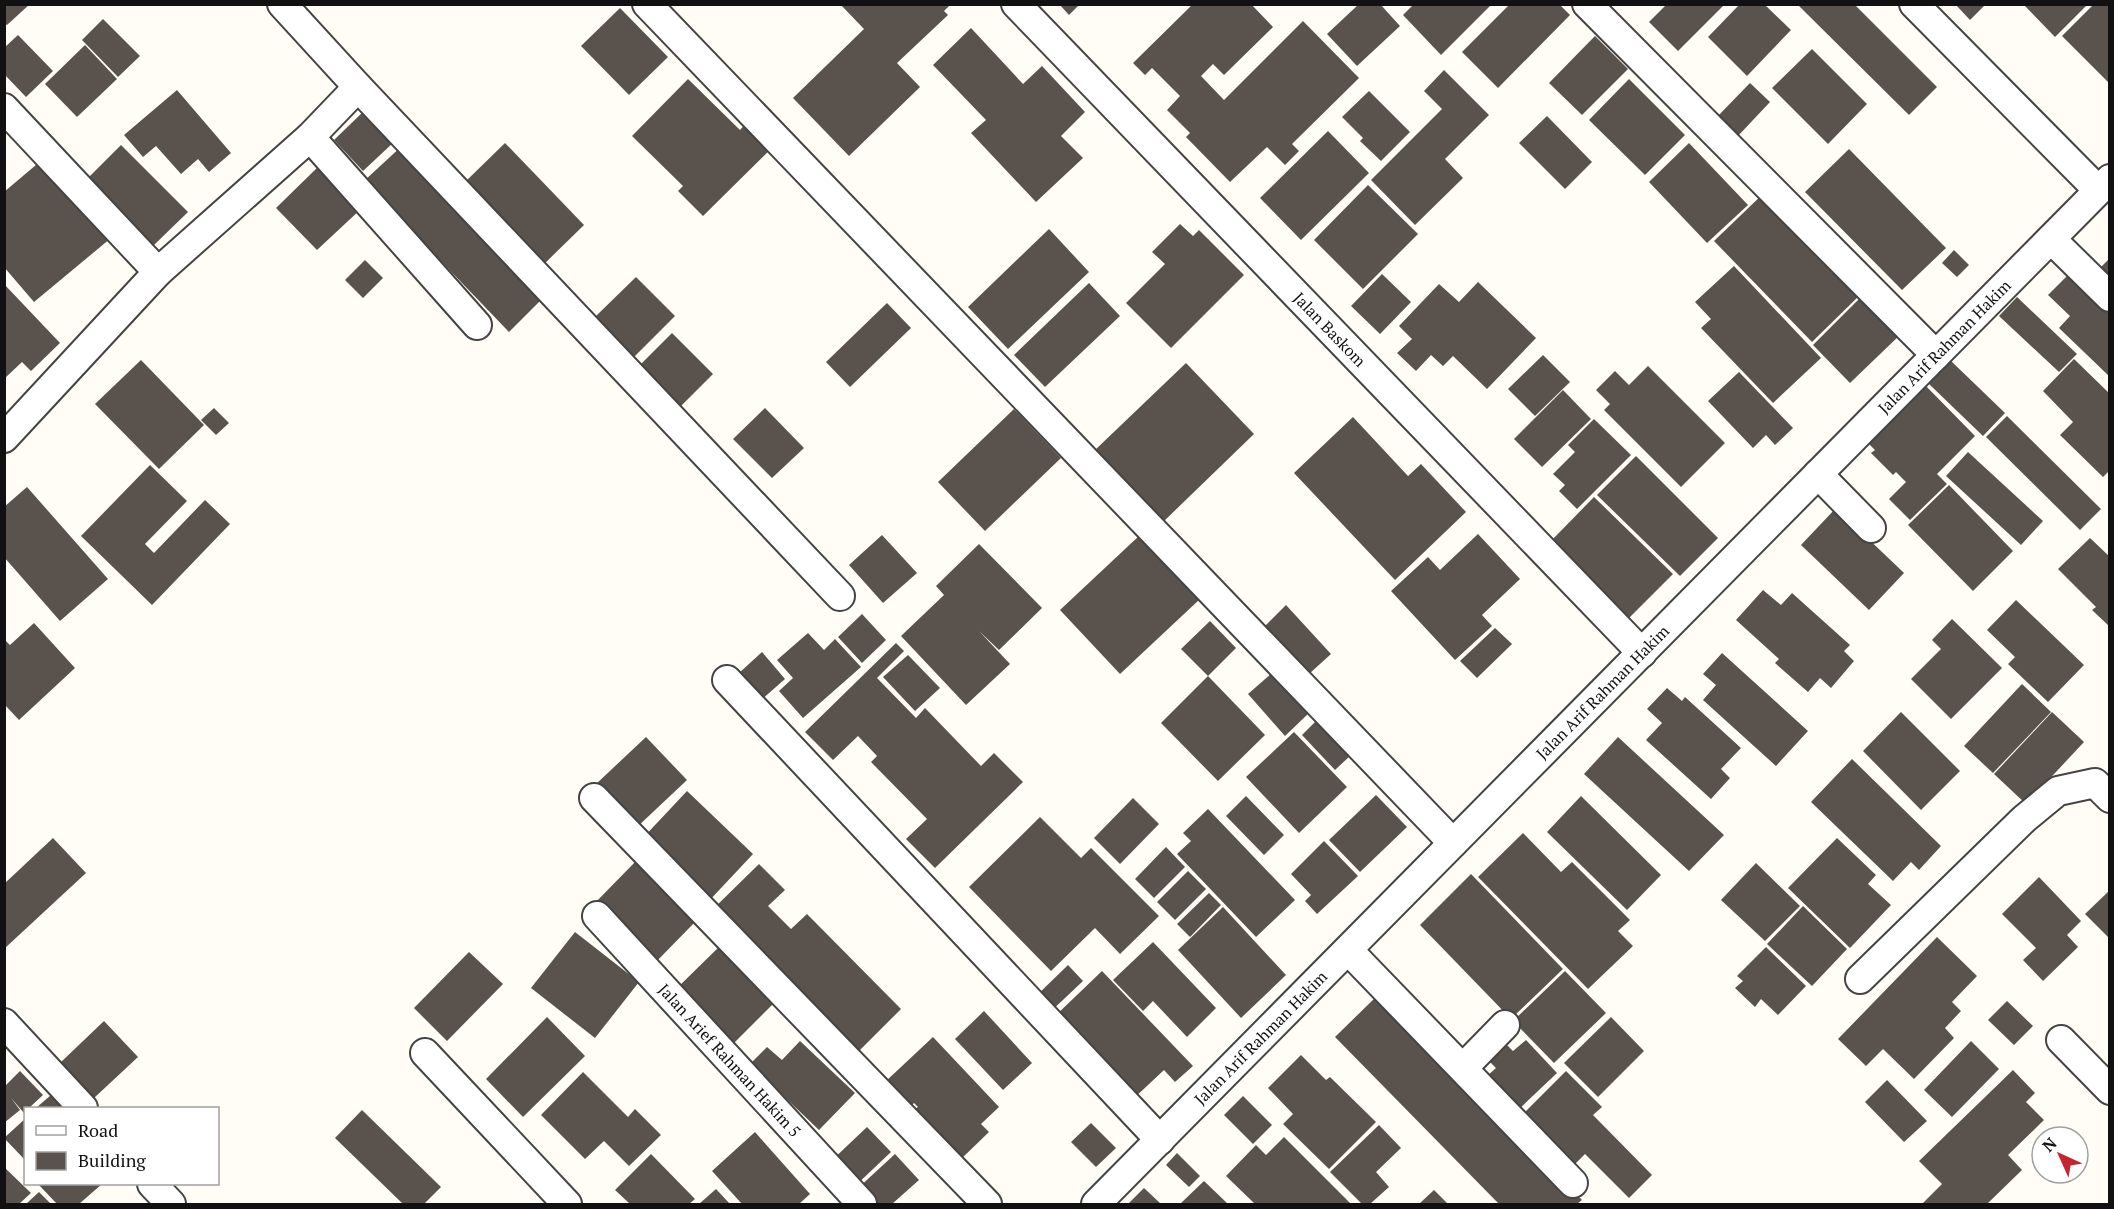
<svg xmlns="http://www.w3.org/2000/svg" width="2114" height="1209" font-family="'PT Serif',serif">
<rect width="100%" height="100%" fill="#fffdf5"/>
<g fill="#5a524d">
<polygon points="4,4 30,4 7,25 4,23"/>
<polygon points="840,4 951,4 944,11 948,15 897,63 920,87 849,156 793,98 864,29"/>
<polygon points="1059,4 1080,4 1069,15"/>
<polygon points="1193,4 1251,4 1273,27 1224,75 1213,64 1201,76 1224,100 1303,21 1359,78 1292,144 1299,151 1285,165 1267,147 1230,182 1186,137 1190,133 1167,110 1180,96 1152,68 1145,75 1133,63"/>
<polygon points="1359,4 1380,4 1400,26 1357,66 1327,34"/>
<polygon points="1414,4 1492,4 1441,55 1403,15"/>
<polygon points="1510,4 1559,4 1570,15 1498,88 1462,52"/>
<polygon points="1667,4 1725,4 1678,51 1649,22"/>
<polygon points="1740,4 1764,4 1791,30 1747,76 1708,37"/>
<polygon points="1797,4 1854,4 1937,87 1909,115"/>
<polygon points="1955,4 1986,4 1970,20"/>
<polygon points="2023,4 2088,4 2055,37"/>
<polygon points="2094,4 2110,4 2110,84 2062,36"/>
<polygon points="620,8 668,57 629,95 581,46"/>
<polygon points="103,19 140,56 118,77 82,40"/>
<polygon points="971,28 1023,84 1042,66 1085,112 1061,136 1083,158 1036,202 971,133 986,120 933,65"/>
<polygon points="18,35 53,71 26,97 4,74 4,48"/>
<polygon points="1595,36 1628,69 1582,115 1549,83"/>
<polygon points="85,45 117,79 77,117 45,84"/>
<polygon points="1812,49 1867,104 1828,144 1772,88"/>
<polygon points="1444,70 1489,115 1445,159 1463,178 1415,225 1371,180 1442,109 1424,91"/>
<polygon points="688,79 740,130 748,121 774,146 703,216 678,191 683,186 632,136"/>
<polygon points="1629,79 1685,135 1645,175 1589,120"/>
<polygon points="1750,83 1770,102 1737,137 1716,118"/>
<polygon points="177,90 231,153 209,172 198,159 181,174 156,146 143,157 124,135"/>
<polygon points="1369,91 1410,132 1381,161 1360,141 1363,138 1342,117"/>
<polygon points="364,111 394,142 363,171 334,140"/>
<polygon points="1547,116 1592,162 1565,189 1519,143"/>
<polygon points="1328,131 1369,173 1301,240 1260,198"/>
<polygon points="505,143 584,225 541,267 462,185"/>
<polygon points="1689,143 1748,205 1707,243 1649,182"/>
<polygon points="404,144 548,293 509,332 364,181"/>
<polygon points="121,145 188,212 154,245 87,179"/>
<polygon points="1849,149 1946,248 1902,290 1805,192"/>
<polygon points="43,159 111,238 34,302 4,267 4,192"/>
<polygon points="321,164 362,208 317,250 276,208"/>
<polygon points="1368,185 1418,234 1363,289 1314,240"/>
<polygon points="1766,191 1863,292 1812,342 1714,241"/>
<polygon points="1180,224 1193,236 1199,230 1244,275 1171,348 1126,303 1165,264 1152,252"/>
<polygon points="1049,229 1089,272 1008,349 968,307"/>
<polygon points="1954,250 1969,265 1957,277 1942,263"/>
<polygon points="2110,258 2110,281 2098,270"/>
<polygon points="365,260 383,278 363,298 345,280"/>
<polygon points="1734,266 1821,358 1773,403 1701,328 1711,319 1695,302"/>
<polygon points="1382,274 1411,302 1380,334 1351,306"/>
<polygon points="2068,275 2110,315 2110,377 2059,328 2070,316 2048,295"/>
<polygon points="636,277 675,316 634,357 595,317"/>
<polygon points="1478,282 1536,338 1487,389 1453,356 1443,366 1431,355 1416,371 1397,353 1412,339 1399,326 1439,284 1459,302"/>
<polygon points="1089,283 1120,316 1045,387 1014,355"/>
<polygon points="4,284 60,343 31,371 22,362 4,379"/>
<polygon points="1864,294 1902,333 1850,383 1813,345"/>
<polygon points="2017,297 2077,354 2059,372 1999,316"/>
<polygon points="887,303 911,328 850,387 826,362"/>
<polygon points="672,333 713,374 679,408 638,367"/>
<polygon points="1543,355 1570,382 1535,416 1508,389"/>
<polygon points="2074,359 2110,394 2110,470 2103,477 2060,435 2073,422 2043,391"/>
<polygon points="141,360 204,425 159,469 95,404"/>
<polygon points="1950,360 2005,413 1983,436 1928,383"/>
<polygon points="1186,363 1254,434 1162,523 1094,451"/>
<polygon points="1648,366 1725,443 1681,487 1604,410 1610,404 1596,390 1615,371 1629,385"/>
<polygon points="1739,372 1793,428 1775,445 1766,435 1753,448 1708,401"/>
<polygon points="1922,382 1975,436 1937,474 1947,484 1910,520 1889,499 1906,482 1896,472 1893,475 1871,453 1875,450 1864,439"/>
<polygon points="1563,390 1591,419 1542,467 1514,439"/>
<polygon points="214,408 229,423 216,435 201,420"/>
<polygon points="765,408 804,448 772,478 733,439"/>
<polygon points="1014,409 1061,458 985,531 938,482"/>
<polygon points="2007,416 2101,509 2080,530 1986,437"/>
<polygon points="1353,417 1408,476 1421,464 1466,512 1395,580 1294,473"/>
<polygon points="1594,419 1631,455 1577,509 1559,491 1565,485 1553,474 1575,452 1568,445"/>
<polygon points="1968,452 2043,521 2021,545 1946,476"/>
<polygon points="1636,456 1718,538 1680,576 1597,495"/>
<polygon points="150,465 187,501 145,544 154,553 205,500 230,524 152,605 81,536"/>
<polygon points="1949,485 2013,551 1973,591 1908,525"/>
<polygon points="27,487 108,579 60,621 4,557 4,507"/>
<polygon points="1594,497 1673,574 1629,618 1551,541"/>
<polygon points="1836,508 1904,573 1869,610 1801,545"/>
<polygon points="1478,534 1520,579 1482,615 1492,626 1455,660 1391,591 1428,557 1440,570"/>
<polygon points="882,535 917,573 883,603 849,565"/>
<polygon points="1140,535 1200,599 1120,674 1060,610"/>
<polygon points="2090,538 2110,557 2110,627 2092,610 2096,607 2058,569"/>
<polygon points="979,544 1042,608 999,650 979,631 1010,664 966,705 901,636 944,595 936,586"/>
<polygon points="1763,590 1781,605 1792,593 1850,645 1844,651 1854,661 1831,688 1820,678 1808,692 1775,663 1779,659 1736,620"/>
<polygon points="2016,600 2084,665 2048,702 2008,664 2015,657 1987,630"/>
<polygon points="1286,605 1331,654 1309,674 1264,627"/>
<polygon points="862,614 886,640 862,663 838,637"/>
<polygon points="1952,619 2002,668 1951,719 1911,679 1941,649 1932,640"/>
<polygon points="1210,621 1236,648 1208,676 1181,649"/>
<polygon points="34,623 75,668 19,720 4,704 4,639 10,645"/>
<polygon points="1495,628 1512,644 1477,678 1460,661"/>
<polygon points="808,633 824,650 835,639 861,667 803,718 779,691 793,678 777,660"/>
<polygon points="896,643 904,651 877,678 916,718 925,708 981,766 994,753 1023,782 935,868 906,839 927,819 871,762 877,756 858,736 833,760 805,732"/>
<polygon points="762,652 785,679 761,700 738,674"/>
<polygon points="1722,653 1808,731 1776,766 1703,700 1716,685 1703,674"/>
<polygon points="908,655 940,688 915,711 883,677"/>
<polygon points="1273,672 1309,713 1285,736 1248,694"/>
<polygon points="1208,676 1265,735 1218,781 1161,723"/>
<polygon points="2022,684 2051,712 1993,773 1964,746"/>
<polygon points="1667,688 1682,701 1685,697 1741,748 1721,769 1730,778 1711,799 1646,740 1662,723 1647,709"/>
<polygon points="1901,712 1960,771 1921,810 1863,751"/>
<polygon points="2052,712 2084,742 2026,804 1994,774"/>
<polygon points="1317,720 1351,755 1335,770 1302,735"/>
<polygon points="1294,732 1347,787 1299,833 1246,777"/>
<polygon points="646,737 687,780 636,828 595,785"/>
<polygon points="1618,737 1724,835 1689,871 1584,774"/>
<polygon points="1852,759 1941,846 1919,870 1911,862 1893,881 1811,802"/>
<polygon points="687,791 753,854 707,903 641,840"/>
<polygon points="1376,795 1407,827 1360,872 1329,840"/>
<polygon points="1246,796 1284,835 1264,855 1226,816"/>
<polygon points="1581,796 1661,875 1627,910 1547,832"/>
<polygon points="1133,798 1159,824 1120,864 1094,838"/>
<polygon points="1208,809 1295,900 1256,937 1177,854 1191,841 1183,833"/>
<polygon points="1040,817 1081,858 1091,848 1159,916 1120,954 1095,928 1051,971 969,887"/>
<polygon points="1523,833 1561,872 1572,862 1630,920 1618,931 1633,946 1588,989 1478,877"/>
<polygon points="53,838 86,873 4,949 4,884"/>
<polygon points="1837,838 1876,875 1868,884 1891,905 1850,948 1788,888"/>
<polygon points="1324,841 1358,876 1317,914 1305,901 1311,895 1291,874"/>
<polygon points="1166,847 1185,867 1154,898 1135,879"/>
<polygon points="637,860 697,920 652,966 592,906"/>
<polygon points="1756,863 1800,906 1765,941 1721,900"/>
<polygon points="759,864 785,890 768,906 791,929 807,914 901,1009 858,1052 710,912"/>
<polygon points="1188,871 1206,889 1175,920 1157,902"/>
<polygon points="1471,874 1563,969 1511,1019 1420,925"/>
<polygon points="2039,877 2081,921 2067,935 2078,947 2043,981 2023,960 2036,948 2002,914"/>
<polygon points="2110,890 2110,939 2085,914"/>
<polygon points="1209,893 1221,905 1190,937 1177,924"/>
<polygon points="1803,906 1847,949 1812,986 1767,944"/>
<polygon points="1223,907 1286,975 1241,1018 1178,950"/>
<polygon points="575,932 639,982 595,1038 531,988"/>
<polygon points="1937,937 1977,976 1952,1002 1961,1011 1945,1028 1954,1038 1914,1079 1883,1049 1866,1066 1838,1039"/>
<polygon points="724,942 779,998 726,1051 671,994"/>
<polygon points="1153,942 1216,1008 1187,1037 1153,1001 1143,1011 1113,980"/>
<polygon points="1766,947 1806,986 1778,1015 1761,999 1755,1007 1735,988 1743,981 1737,976"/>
<polygon points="469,952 503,984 447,1041 414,1008"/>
<polygon points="1068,965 1083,981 1047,1015 1032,1000"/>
<polygon points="1102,971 1193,1066 1175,1082 1164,1070 1132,1100 1053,1018"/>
<polygon points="1565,971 1606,1013 1554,1063 1513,1021"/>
<polygon points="1380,993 1582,1200 1577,1204 1499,1204 1335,1037"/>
<polygon points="2007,1001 2033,1026 2014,1045 1988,1020"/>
<polygon points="984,1011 1032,1063 1003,1090 955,1039"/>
<polygon points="547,1017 585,1056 523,1117 486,1079"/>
<polygon points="1611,1017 1644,1051 1598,1097 1564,1063"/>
<polygon points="104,1021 138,1057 94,1098 60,1063"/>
<polygon points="933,1037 999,1107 981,1124 989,1132 960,1160 913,1111 918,1107 914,1103 909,1108 885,1082"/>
<polygon points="1526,1040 1557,1073 1518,1110 1487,1076 1496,1068 1487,1059 1504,1042 1513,1051"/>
<polygon points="800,1041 855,1093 819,1130 750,1064 767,1047 782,1060"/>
<polygon points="1971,1041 1999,1069 1952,1117 1924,1090"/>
<polygon points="1301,1055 1326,1080 1330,1077 1376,1122 1329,1169 1283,1124 1293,1114 1268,1088"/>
<polygon points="2013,1070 2035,1093 2026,1102 2044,1120 2008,1155 2022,1170 1987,1204 1922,1204 1942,1184 1919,1161"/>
<polygon points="20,1071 43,1095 29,1108 26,1108 24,1113 11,1098 20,1110 4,1123 4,1087"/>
<polygon points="1566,1071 1602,1107 1593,1115 1652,1175 1629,1198 1585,1154 1574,1165 1524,1113"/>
<polygon points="583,1072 628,1117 635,1109 661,1135 629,1166 604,1141 585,1159 541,1115"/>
<polygon points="1887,1080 1927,1121 1904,1142 1865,1102"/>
<polygon points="51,1095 64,1108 36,1108"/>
<polygon points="1243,1096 1272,1125 1253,1144 1224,1115"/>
<polygon points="362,1110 441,1187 424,1204 403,1204 335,1138"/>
<polygon points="26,1118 26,1161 4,1138"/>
<polygon points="1091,1123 1116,1148 1096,1167 1071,1142"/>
<polygon points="1379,1125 1401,1148 1376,1172 1389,1187 1370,1204 1362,1204 1330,1172"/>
<polygon points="867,1127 891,1152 853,1188 829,1163"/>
<polygon points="755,1132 810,1194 799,1204 742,1204 712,1171"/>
<polygon points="1284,1137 1351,1204 1255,1204 1226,1176 1256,1145 1266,1155"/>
<polygon points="1177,1153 1200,1176 1189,1187 1166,1165"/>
<polygon points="651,1154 695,1199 689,1204 630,1204 615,1190"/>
<polygon points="895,1154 919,1180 892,1204 870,1204 856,1190"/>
<polygon points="4,1167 31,1193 19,1204 4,1204"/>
<polygon points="1204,1181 1228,1204 1180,1204"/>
<polygon points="38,1184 102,1184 79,1204 57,1204"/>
<polygon points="1144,1188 1161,1204 1128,1204"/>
<polygon points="716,1189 730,1204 699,1204"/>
<polygon points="1434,1190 1448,1204 1419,1204"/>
<polygon points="39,1192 51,1204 26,1204"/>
</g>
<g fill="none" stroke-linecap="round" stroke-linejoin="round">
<g stroke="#444" stroke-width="32">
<g id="minor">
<polyline points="282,4 358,87 840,596"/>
<polyline points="647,4 1453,843"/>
<path id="s1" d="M1016 4 1642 653"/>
<polyline points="1587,4 1936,355"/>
<polyline points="1914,4 2098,190"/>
<polyline points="4,108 158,272"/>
<polyline points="310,137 477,325"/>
<polyline points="2051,239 2110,297"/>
<polyline points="4,438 158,272 310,137 358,87"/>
<polyline points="1818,474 1871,528"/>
<polyline points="727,680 1160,1140"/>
<polyline points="594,798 987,1204"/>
<path id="s2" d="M597 916 862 1204"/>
<polyline points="1348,950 1573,1183"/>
<polyline points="1860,979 2024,819 2058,791 2095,783 2110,798"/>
<polyline points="4,1023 83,1108"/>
<polyline points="2061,1040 2110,1090"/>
<polyline points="425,1053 567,1204"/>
<polyline points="1463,1068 1505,1025"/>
<polyline points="152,1184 171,1204"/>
<path id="s3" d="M1096 1204 2110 179"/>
</g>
</g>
<use href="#minor" stroke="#fff" stroke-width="28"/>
</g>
<g text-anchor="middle" stroke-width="6" stroke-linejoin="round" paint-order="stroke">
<g font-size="16" fill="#111" stroke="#fff">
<text dy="6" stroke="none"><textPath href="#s1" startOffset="452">Jalan Baskom</textPath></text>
<text dy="6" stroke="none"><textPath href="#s3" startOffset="1206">Jalan Arif Rahman Hakim</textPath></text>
<text dy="6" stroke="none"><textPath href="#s3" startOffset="720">Jalan Arif Rahman Hakim</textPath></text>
<text dy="6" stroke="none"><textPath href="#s3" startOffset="234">Jalan Arif Rahman Hakim</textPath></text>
<text dy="6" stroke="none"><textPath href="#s2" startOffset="196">Jalan Arief Rahman Hakim 5</textPath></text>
</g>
</g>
<rect width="2114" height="1209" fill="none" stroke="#111111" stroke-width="12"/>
<rect x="24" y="1107" width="195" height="78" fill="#ffffff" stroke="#a0a0a0" stroke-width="1.5"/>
<rect x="36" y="1126" width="30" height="9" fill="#ffffff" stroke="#a0a0a0" stroke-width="1.5"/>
<text x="78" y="1137" font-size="18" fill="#111111">Road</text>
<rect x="36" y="1152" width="30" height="18" fill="#5a524d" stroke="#a0a0a0" stroke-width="1.5"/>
<text x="78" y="1167" font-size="18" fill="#111111">Building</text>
<g transform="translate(2060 1155) rotate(315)"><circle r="28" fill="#ffffff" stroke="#a0a0a0" stroke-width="1.5"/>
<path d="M0-4.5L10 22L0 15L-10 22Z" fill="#c4262e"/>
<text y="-9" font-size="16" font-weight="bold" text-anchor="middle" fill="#111111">N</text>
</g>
</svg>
